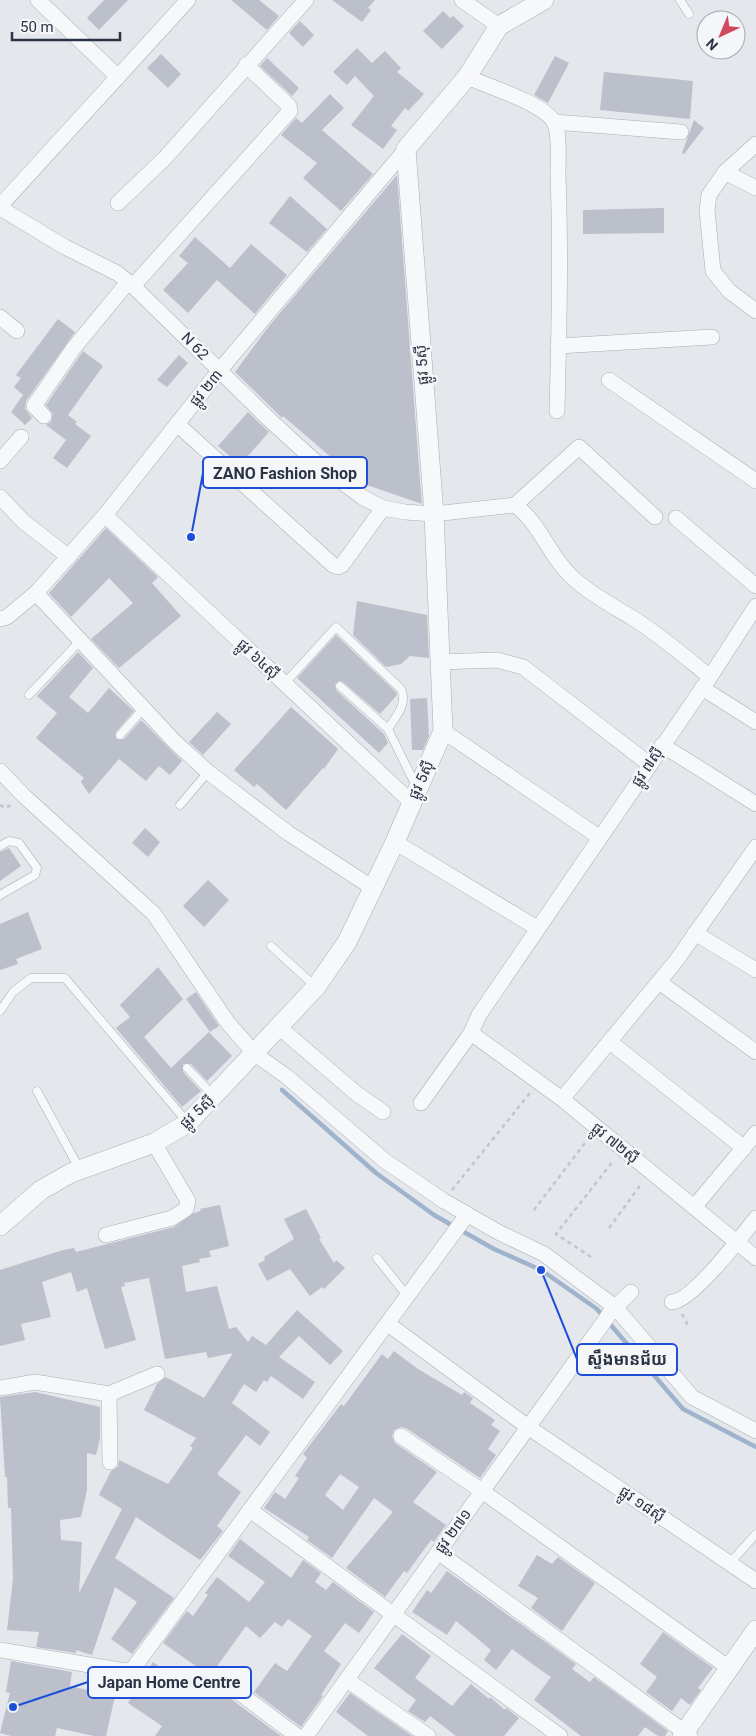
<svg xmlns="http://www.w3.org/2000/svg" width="756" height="1736" font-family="Roboto,'Noto Sans Khmer',sans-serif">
<rect width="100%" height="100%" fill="#e4e7ec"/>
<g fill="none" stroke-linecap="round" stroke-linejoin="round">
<polyline stroke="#9fb4cc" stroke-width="4.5" points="282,1090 376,1173 434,1215 494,1249 541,1270 597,1309 683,1409 756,1447"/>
</g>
<g fill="#bbc0ca" fill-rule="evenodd">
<polygon points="104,0 128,0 99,30 87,18"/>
<polygon points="231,0 259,0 279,16 267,30"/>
<polygon points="332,0 375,0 368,8 371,10 362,22"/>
<polygon points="443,11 450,18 453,16 464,26 442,49 423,31"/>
<polygon points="300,21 314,35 303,47 289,33"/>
<polygon points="357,48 372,63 385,51 401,68 397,72 424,94 408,111 405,108 391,126 397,130 383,149 351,125 374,96 355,76 347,85 333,72"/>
<polygon points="161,54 181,74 168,88 147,68"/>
<polygon points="555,56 569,63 548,103 534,95"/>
<polygon points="267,58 299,88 292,96 260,66"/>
<polygon points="604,72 693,81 690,119 600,110"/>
<polygon points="330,94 344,108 322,130 373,174 341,211 303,178 317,163 281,135 296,118 302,123"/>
<polygon points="694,120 704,128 684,154 682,153"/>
<polygon points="397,175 420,481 422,504 361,483 283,416 282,418 235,372 269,326"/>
<polygon points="290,196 327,229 307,252 269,223"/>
<polygon points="664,208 664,233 583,234 583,210"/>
<polygon points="195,237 230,268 251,244 287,275 255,314 217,280 188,313 163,290 188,263 179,256"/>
<polygon points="58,319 75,332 26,401 25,409 32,418 25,425 11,412 23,395 14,387 21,378 16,375"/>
<polygon points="83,351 103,366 68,415 77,422 75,424 91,436 67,468 53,458 66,440 46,425 51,422 53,414 46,405"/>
<polygon points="179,355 188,363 167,387 157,380"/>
<polygon points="248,412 269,432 240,465 218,446"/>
<polygon points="106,528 158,577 152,583 181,616 119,668 91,639 133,603 109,578 71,617 49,593"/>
<polygon points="357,601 427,615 429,658 410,656 401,664 386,667 353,635"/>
<polygon points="336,635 396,692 397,695 380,714 343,682 339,681 335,684 336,690 384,734 388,743 379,753 297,678"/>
<polygon points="78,652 93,668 69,697 88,713 109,688 134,711 116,732 116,739 124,739 141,720 182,761 170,775 159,766 146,781 119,759 89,794 81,782 84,778 36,738 57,713 37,696"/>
<polygon points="427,698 429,736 423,750 412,750 410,699"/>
<polygon points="291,707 338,749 324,769 323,768 286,810 257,784 254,787 234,770"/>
<polygon points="217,712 231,724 203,755 189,742"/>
<polygon points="145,828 160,842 148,857 132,843"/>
<polygon points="9,848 21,866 0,881 0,852"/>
<polygon points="208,880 229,900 204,927 183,906"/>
<polygon points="28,912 42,949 16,959 18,964 0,970 0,924"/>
<polygon points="158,967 183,999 144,1037 171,1068 209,1032 232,1056 207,1081 191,1064 183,1064 183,1072 201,1091 182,1107 116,1028 130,1017 120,1005"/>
<polygon points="196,992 219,1026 210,1032 186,999"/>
<polygon points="220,1205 229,1246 209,1251 211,1257 199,1259 200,1262 182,1266 186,1292 217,1286 229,1329 236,1327 248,1342 252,1336 266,1345 297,1310 343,1351 330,1365 299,1336 279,1357 315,1382 303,1399 271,1376 267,1382 264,1380 256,1392 244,1384 232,1403 270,1432 260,1446 246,1435 217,1474 241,1492 217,1526 223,1531 200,1560 136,1517 115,1558 174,1598 132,1654 111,1639 137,1602 115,1587 92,1655 76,1650 76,1653 36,1647 39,1632 7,1630 13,1579 11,1508 8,1508 7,1477 5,1477 0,1397 35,1392 100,1407 100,1439 96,1455 87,1453 87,1490 81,1517 60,1520 61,1540 82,1542 79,1593 122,1509 99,1495 111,1471 118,1467 119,1460 168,1484 193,1448 190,1446 196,1438 144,1410 157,1384 166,1377 204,1398 233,1353 208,1358 206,1352 165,1359 149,1278 124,1283 125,1286 121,1287 136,1340 105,1349 87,1288 77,1292 71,1272 42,1282 51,1317 21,1324 25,1340 0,1346 0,1270 63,1250 74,1248 76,1252 174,1227 194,1213 201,1211 200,1209"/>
<polygon points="306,1209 321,1238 319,1239 334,1263 336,1260 345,1268 324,1289 322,1287 310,1296 290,1269 267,1281 258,1264 265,1260 264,1257 294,1239 284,1219"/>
<path d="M394 1351 418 1369 462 1395 464 1392 473 1398 470 1403 495 1420 491 1425 500 1431 488 1449 496 1455 480 1478 406 1428 401 1427 394 1430 392 1436 395 1443 437 1472 413 1502 446 1525 434 1542 431 1540 407 1573 404 1571 385 1597 346 1568 393 1512 374 1498 332 1558 307 1540 309 1537 264 1508 275 1492 285 1499 299 1478 295 1476 307 1458 303 1454 341 1404 344 1406 382 1354 388 1359ZM340 1474 359 1487 343 1510 325 1495Z"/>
<polygon points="240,1539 291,1578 303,1560 321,1573 315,1582 326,1590 333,1582 374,1612 359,1633 345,1623 324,1651 341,1664 321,1695 323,1696 301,1727 254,1692 275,1663 287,1671 312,1636 288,1619 282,1627 275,1622 260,1638 246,1626 210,1676 163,1643 187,1611 193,1616 208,1595 205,1593 217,1577 249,1602 265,1582 228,1556"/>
<polygon points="537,1555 552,1564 558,1557 595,1583 562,1631 531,1608 538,1598 518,1586"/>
<polygon points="447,1571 576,1664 572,1669 590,1682 594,1677 668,1731 665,1736 658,1736 645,1727 638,1736 581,1736 534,1700 551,1677 542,1671 512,1649 496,1670 484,1660 491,1650 456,1621 447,1635 412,1612 427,1590 431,1593"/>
<polygon points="663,1632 713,1668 698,1688 701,1690 690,1705 681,1698 672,1711 646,1692 657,1677 640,1664"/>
<polygon points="402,1634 431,1656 415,1678 452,1706 471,1684 489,1699 490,1697 505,1710 506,1708 519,1718 504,1736 456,1736 430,1716 425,1722 408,1711 416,1700 374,1668"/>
<polygon points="11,1661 72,1672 70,1686 115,1696 106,1736 94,1736 57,1728 55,1736 11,1736 0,1733 10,1693 6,1692"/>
<polygon points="153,1662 192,1691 206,1674 235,1702 281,1736 155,1736 162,1726 128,1703"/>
<polygon points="350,1693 412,1736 368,1736 336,1712"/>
</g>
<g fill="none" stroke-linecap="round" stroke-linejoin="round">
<g stroke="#a9aeb7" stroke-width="9">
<g id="service">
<polyline points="680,0 689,14"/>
<path d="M285 683 336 627 401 689C408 704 396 716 388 729"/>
<polyline points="340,686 388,729 416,786"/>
<polyline points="29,695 80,641"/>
<polyline points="120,735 144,708"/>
<polyline points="180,805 208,772"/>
<polyline points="0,846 9,841 19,843 37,868 35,875 0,895"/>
<polyline points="271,946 316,987"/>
<polyline points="0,1011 13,992 31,978 65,978 188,1123"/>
<polyline points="187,1068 213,1095"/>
<polyline points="37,1091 80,1170"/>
<polyline points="377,1258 408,1297"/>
<polyline points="730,1563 756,1534"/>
</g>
</g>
<g stroke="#a9aeb7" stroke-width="16">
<g id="minor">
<polyline points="38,0 118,77"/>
<polyline points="462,0 499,26"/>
<path d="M467 77C487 86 543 103 554 122 560 132 558 162 558 175 561 254 559 332 557 411"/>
<polyline points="554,122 681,132"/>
<polyline points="756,144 725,172 709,195 707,210 713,271 729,291 756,311"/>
<polyline points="725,172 756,188"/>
<polyline points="118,203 165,158 306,0"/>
<polyline points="0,206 188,0"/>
<polyline points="0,208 65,247 117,273 133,286 273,423 318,464 362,497 383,508 405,512 434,514 515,505 579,447 655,517"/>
<polyline points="133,286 290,111 289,106 246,65"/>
<polyline points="0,317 17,331"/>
<polyline points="558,346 712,337"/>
<polyline points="609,380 756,481"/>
<polyline points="44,416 34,406 73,349 128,282"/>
<polyline points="177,424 333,565 338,567 342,565 383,508"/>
<polyline points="0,461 21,437"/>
<polyline points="0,497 24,522 69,557"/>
<path d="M515 505C541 524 550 558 574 579 592 595 611 605 631 617 659 634 684 656 710 677"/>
<polyline points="105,515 411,802"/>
<polyline points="676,518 756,586"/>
<polyline points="36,593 175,742 208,772 288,833 373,888"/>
<polyline points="0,619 7,617 36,593 105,515 219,371 406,149"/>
<polyline points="440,662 497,660 523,667 649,764"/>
<polyline points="702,688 756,722"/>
<polyline points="443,731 599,837"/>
<polyline points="662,745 756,804"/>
<polyline points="0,771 24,796 154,914 228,1023 255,1054 286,1076 385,1161 444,1201 498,1232 544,1254 615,1307 692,1397 756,1431"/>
<polyline points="395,842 537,928"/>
<polyline points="695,933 756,970"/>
<polyline points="659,982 756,1052"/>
<polyline points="280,1028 357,1094 383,1112"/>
<polyline points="471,1033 562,1099 756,1258"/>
<polyline points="610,1042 744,1148"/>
<polyline points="562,1099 676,961 756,847"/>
<polyline points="421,1103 471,1033 479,1015 710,677 756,606"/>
<polyline points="694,1207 756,1133"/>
<polyline points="106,1235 172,1218 186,1209 188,1201 154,1143"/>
<path d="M672 1302C692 1301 742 1236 756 1218"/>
<polyline points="388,1324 528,1427 756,1581"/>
<polyline points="0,1388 35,1382 109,1394 157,1374"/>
<polyline points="109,1394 110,1462"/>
<polyline points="401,1436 482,1491 729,1668"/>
<polyline points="250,1510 560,1736"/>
<polyline points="438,1552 690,1736"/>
<polyline points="0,1650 125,1671 132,1670 467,1215"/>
<polyline points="347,1680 428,1736"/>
<polyline points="241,1694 297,1736"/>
<polyline points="306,1736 601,1326 612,1310 631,1292"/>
</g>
</g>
<g stroke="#a9aeb7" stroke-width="20">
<g id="tertiary">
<polyline points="0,1226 41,1190 71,1173 154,1143 188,1123 316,987 347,942 395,842 443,731 434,514 406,149 467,77 499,26 544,0"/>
<polyline points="682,1736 756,1630"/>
</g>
</g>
<g stroke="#c2c5cb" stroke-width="2.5" stroke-dasharray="4 4" stroke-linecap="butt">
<polyline points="0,805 6,808 12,804"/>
<polyline points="452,1190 530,1093"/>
<polyline points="534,1210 588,1139"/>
<polyline points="609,1228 642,1183"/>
<polyline points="591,1257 556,1234 614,1160"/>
<polyline points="682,1314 689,1327"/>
</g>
<use href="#service" stroke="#f7f8fa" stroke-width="8"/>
<use href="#minor" stroke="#f7f8fa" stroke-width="15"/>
<use href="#tertiary" stroke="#f7f8fa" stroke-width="19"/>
</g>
<g text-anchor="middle" stroke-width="5" stroke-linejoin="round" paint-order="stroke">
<g font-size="15" fill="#2b3445" stroke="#f4f6f9">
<text transform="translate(195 346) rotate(46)" y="5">N 62</text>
<text transform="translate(422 365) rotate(-94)" y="5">ផ្លូវ 5ស៊ី</text>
<text transform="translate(206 388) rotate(-51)" y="5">ផ្លូវ ២៣</text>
<text transform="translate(258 659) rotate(43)" y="5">ផ្លូវ ៦៤ស៊ី</text>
<text transform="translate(647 767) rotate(-56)" y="5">ផ្លូវ ៧ស៊ី</text>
<text transform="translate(421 780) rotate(-66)" y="5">ផ្លូវ 5ស៊ី</text>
<text transform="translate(197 1112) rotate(-43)" y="5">ផ្លូវ 5ស៊ី</text>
<text transform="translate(615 1143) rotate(39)" y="5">ផ្លូវ ៧២ស៊ី</text>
<text transform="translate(642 1504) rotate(34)" y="5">ផ្លូវ ១៨ស៊ី</text>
<text transform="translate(453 1531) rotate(-54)" y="5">ផ្លូវ ២៧១</text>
</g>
</g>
<path fill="none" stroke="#1d4ed8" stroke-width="2" d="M191 537L203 473M541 1270L577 1359M13 1707L88 1682"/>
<g fill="#1d4ed8" stroke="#f4f6f9" stroke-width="2">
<circle cx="191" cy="537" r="5"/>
<circle cx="541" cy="1270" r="5"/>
<circle cx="13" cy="1707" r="5"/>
</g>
<g fill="#f4f6f9" stroke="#1d4ed8" stroke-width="2">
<rect x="203" y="457" width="164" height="31" rx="5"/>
<rect x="577" y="1344" width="100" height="31" rx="5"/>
<rect x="88" y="1667" width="163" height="31" rx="5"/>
</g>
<g font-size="16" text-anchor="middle" font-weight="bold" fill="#2b3445">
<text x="285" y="479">ZANO Fashion Shop</text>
<text x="627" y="1365">ស្ទឹងមានជ័យ</text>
<text x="169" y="1688">Japan Home Centre</text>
</g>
<g transform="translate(721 35) rotate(224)"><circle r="24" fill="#f4f6f9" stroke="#a4a8b1"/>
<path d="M0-4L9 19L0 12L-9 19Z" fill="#d1495b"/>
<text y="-8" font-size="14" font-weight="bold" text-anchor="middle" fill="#2b3445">N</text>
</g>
<path d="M12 32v8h108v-8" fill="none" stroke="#2b3445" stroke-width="2.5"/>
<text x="20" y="32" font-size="15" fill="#2b3445" stroke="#f4f6f9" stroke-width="4" paint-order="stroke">50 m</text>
</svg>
